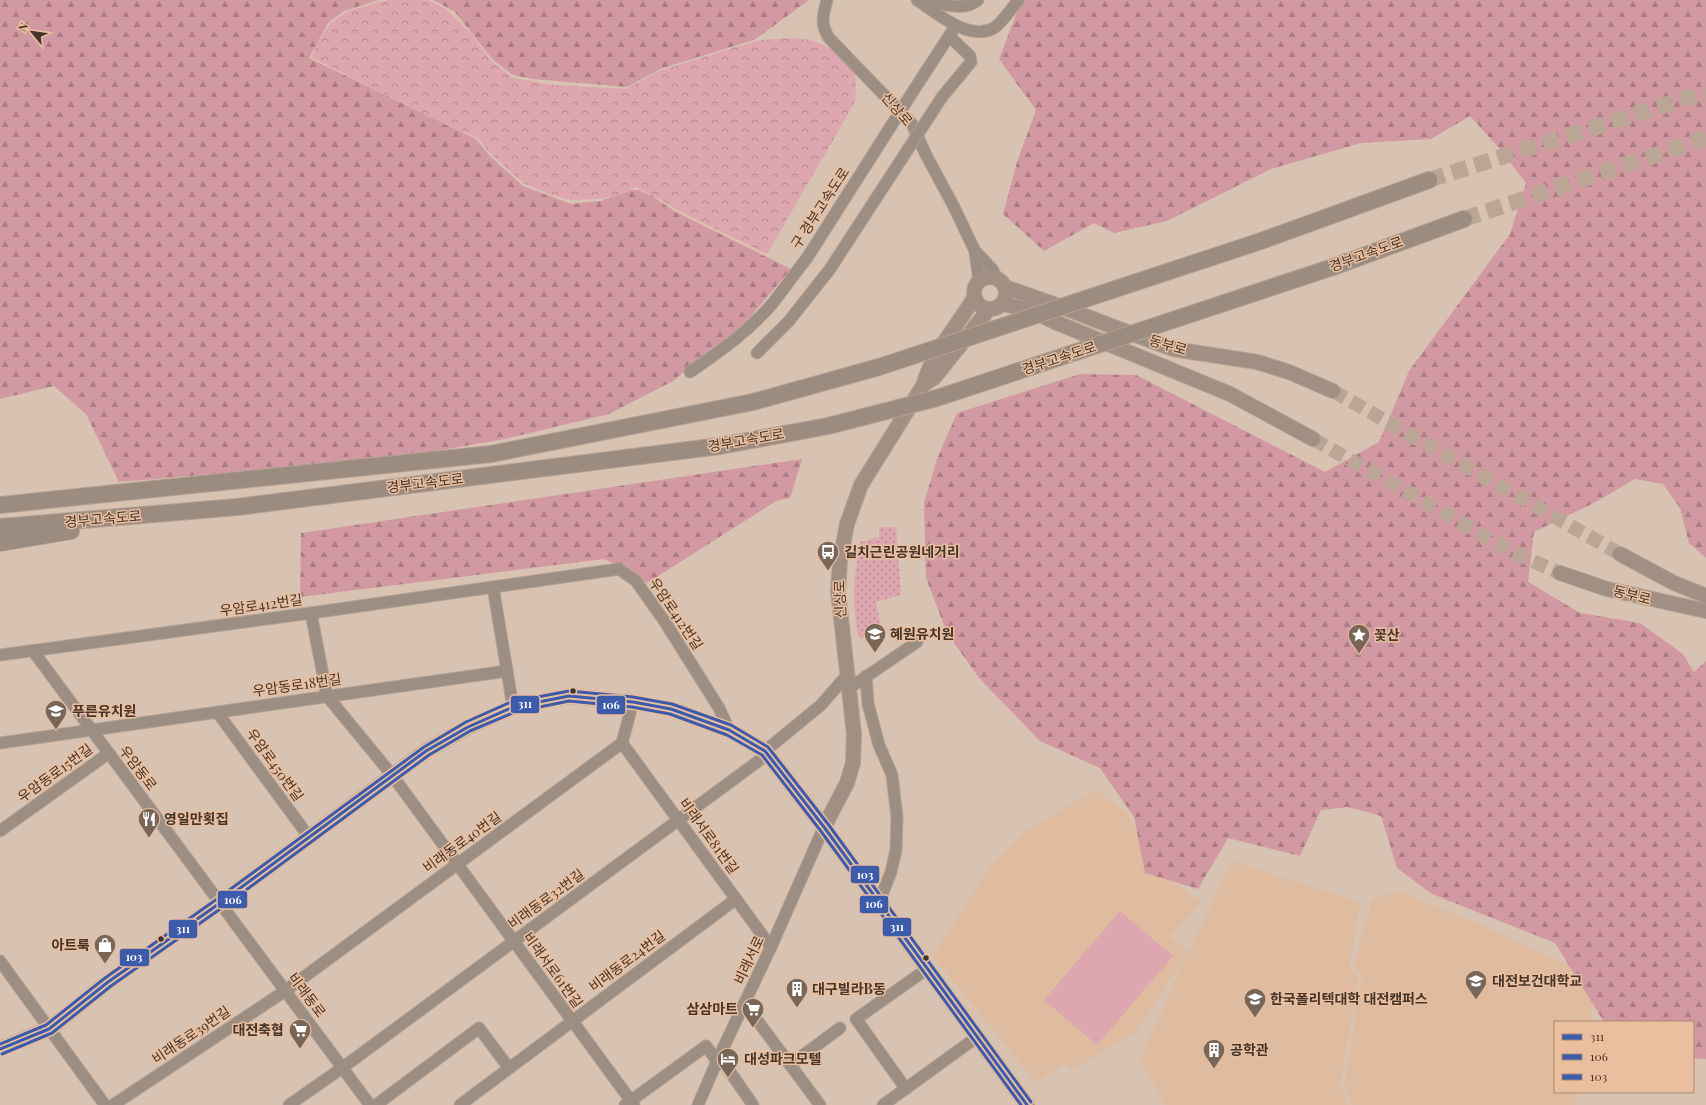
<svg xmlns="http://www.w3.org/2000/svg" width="1706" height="1105" font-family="'Playfair Display','Noto Sans KR',serif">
<defs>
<pattern id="grass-dots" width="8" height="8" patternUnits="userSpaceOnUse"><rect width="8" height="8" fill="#dea6ae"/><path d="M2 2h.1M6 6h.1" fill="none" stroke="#b6888e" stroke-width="1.8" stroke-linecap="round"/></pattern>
<pattern id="forest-firs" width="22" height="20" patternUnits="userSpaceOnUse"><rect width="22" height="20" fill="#d299a2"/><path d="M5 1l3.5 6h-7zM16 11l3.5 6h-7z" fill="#ac7e84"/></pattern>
<pattern id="park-crowns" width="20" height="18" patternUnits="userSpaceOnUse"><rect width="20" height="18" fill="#dea6ae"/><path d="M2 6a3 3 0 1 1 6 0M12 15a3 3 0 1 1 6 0" fill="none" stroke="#b6888e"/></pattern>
</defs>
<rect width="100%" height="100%" fill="#d8c2b1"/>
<g fill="#dfbba0">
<polygon points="1095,790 1128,814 1145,850 1145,863 1202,902 1170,936 1189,953 1231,861 1360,902 1349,967 1359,978 1340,1085 1348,1105 1165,1105 1140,1059 1188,953 1136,1031 1101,1053 1072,1069 1065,1063 1036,1083 933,956 989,868 1023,833"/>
<polygon points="1396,891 1474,922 1597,979 1590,1022 1555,1022 1555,1092 1578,1092 1575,1105 1352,1105 1344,1086 1362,976 1354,966 1372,900"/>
</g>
<path fill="url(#grass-dots)" d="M879 527H896L901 595 876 602 882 634 859 638C851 601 854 579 860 542L879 537Z"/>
<g fill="url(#forest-firs)">
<polygon points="0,0 379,0 344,11 328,23 309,58 476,139 490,156 523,186 571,204 600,201 632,190 638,190 652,196 676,212 791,269 745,323 673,381 609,414 505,439 397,458 119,482 86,414 54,386 0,399"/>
<polygon points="433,0 809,0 754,40 660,69 627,87 533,79 513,75 493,60 455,12"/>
<polygon points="1026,0 1706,0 1706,558 1689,543 1680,508 1663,484 1635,479 1594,503 1534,532 1528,582 1580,613 1640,623 1683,654 1694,672 1706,661 1706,1059 1693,1058 1693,1022 1604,1022 1555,943 1432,894 1397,868 1381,816 1348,807 1321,810 1300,856 1228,838 1198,889 1145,873 1134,817 1100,768 1040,741 979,678 947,633 926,578 924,503 937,459 957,413 1080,374 1136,375 1325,472 1379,442 1409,371 1510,234 1526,183 1498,147 1470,116 1431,139 1361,143 1271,169 1167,221 1114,233 1094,223 1044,251 1003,214 1017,162 1036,110 999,59 1017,12"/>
<polygon points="802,459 790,498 776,501 647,583 629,570 604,559 300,597 301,533"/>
</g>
<polygon fill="url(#park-crowns)" points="391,0 423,0 432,2 446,9 472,35 491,61 513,78 554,85 626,89 659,71 736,47 762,40 792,38 809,40 824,45 835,52 847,62 855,74 856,89 855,102 767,254 679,211 665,202 636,187 620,195 598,199 571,200 549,194 523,183 490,153 477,137 446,125 311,57 318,42 330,24 346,12 383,1"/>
<polygon fill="#dea6ae" points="1120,911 1173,956 1097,1045 1044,1000"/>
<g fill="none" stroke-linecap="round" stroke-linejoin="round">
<g stroke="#bba696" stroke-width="14" stroke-dasharray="14 7" stroke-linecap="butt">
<polyline points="1333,391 1620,554"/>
<polyline points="1313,439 1515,553 1560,573"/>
</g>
<g stroke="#bba696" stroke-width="16" stroke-dasharray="16 8" stroke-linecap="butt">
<polyline points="1429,180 1706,92"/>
<polyline points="1464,219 1706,138"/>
</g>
<g stroke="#b2a193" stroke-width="13">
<g id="minor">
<path d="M827 0C823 15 820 24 829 38L912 124 926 155 953 205 975 251 979 281"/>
<path d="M917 0C937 13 969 42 994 28 1002 23 1012 7 1019 0"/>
<path d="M927 0C943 4 964 12 978 0"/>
<polyline points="919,82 953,30"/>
<polyline points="942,97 971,62 970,56 949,36"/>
<polyline points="975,251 992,269 996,277"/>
<polyline points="757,353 789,321 830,269"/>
<path d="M690 372C719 352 749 331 772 304 784 289 795 273 807 258"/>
<polyline points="493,587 513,707"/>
<polyline points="311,613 327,696 392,775 634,1105"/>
<polyline points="33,651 370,1105"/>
<polyline points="0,655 311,613 619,569 636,581 665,622 719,708 729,730"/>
<polyline points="866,676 868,704 879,745 892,775 897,817 896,850 891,872 879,902"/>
<polyline points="848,689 917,642"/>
<polyline points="217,712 309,837"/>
<polyline points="0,743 507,671"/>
<polyline points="622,743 771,947"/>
<polyline points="765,751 821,705 847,675"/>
<polyline points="0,831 109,753"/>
<polyline points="0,961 105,1105"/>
<polyline points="745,1004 820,1105"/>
<polyline points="790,1065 840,1028"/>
<polyline points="906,1089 856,1019 927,969"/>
<polyline points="113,1105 285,991 622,743 633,702"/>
<polyline points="289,1105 342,1068 768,754"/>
<polyline points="376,1105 479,1028 509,1068"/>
<polyline points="460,1105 736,899"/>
<polyline points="625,1105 706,1046 717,1061 726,1066 753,1105"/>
<polyline points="698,1105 717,1061 771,947 824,827"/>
<polyline points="883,1105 977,1037"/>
</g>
</g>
<g stroke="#b2a193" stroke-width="16">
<g id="major">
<circle cx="990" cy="293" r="16"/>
<polyline points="1005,287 1065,308 1098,321 1173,349 1257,362 1289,372 1333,391"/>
<polyline points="1002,304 1030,310 1055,322 1230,394 1313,439"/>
<polyline points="924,384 934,378 989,309"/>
<polyline points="1620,554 1674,583 1706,596"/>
<polyline points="1560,573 1607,589 1706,611"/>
<path d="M824 827 847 783 853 763 854 734 838 591 840 561 847 524 861 485 924 384C929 358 960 322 974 298"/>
<polyline points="0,1049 49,1029 108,982 220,903 426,751 468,727 513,707 569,696 633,702 671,709 729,730 765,751 824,827 1027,1105"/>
</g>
</g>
<g stroke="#b2a193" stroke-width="18">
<g id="highway">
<polyline points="1261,241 1429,180"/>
<polyline points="1333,267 1464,219"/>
<polyline points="0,505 491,454 753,402"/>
<polyline points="0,527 237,507 720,446"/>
<polyline points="0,543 71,531"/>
</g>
</g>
<use href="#minor" stroke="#9c8e82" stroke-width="11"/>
<use href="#major" stroke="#a18f83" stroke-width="14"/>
<use href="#highway" stroke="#9c8c80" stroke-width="16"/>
<g stroke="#b2a193" stroke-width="13" stroke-linecap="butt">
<g id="minor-bridge">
<polyline points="807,258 919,82"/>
<polyline points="830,269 942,97"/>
</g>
</g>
<g stroke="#b2a193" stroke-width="18" stroke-linecap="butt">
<g id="highway-bridge">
<polyline points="753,402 879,367 1261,241"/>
<polyline points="720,446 828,426 937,398 1333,267"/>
</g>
</g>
<use href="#minor-bridge" stroke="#9c8e82" stroke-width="11"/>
<use href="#highway-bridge" stroke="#9c8c80" stroke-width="16"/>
<g stroke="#e9bfa0" stroke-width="6">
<polyline id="bus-1" points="0,1049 49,1029 108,982 220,903 426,751 468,727 513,707 569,696 633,702 671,709 729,730 765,751 824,827 1027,1105"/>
</g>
<g stroke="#e9bfa0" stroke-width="6">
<polyline id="bus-2" points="2,1054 52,1033 111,986 223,907 429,755 470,731 515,712 569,701 632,707 670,714 727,735 762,755 820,830 1021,1105"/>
</g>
<g stroke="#e9bfa0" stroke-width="6">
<polyline id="bus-3" points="0,1044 46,1025 105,978 217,899 424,747 466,722 511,702 569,691 633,697 672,704 731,725 768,747 828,824 1031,1102"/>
</g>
<use href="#bus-1" stroke="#3d5bab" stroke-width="3"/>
<use href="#bus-2" stroke="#3d5bab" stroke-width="3"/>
<use href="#bus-3" stroke="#3d5bab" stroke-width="3"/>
</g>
<defs>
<g id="bus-pin" transform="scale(1.15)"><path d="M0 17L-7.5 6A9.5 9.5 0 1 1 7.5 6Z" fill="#786658" stroke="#e9bfa0"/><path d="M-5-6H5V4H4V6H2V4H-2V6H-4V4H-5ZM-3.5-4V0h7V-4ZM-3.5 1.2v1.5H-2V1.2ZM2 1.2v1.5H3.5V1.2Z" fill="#fff"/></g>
<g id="school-pin" transform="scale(1.15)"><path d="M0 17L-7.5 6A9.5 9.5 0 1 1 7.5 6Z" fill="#786658" stroke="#e9bfa0"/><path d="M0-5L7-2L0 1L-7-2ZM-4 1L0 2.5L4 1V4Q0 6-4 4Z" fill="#fff"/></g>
<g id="sight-pin" transform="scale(1.15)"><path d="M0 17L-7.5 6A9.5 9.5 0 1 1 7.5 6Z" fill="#786658" stroke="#e9bfa0"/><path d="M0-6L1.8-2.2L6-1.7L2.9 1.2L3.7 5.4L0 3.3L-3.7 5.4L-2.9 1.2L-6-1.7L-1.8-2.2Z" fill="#fff"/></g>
<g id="restaurant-pin" transform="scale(1.15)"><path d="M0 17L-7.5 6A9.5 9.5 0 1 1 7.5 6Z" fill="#786658" stroke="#e9bfa0"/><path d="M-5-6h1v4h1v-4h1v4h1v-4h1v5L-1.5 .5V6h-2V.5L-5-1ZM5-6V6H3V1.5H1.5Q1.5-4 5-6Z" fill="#fff"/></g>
<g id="shop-pin" transform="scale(1.15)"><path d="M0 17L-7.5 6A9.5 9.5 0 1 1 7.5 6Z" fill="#786658" stroke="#e9bfa0"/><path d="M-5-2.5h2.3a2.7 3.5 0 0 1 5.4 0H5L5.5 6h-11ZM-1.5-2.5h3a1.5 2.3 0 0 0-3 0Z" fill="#fff"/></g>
<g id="university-pin" transform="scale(1.15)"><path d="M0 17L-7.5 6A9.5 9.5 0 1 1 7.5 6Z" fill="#786658" stroke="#e9bfa0"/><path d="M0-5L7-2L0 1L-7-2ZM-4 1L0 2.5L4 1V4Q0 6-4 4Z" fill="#fff"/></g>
<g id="building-pin" transform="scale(1.15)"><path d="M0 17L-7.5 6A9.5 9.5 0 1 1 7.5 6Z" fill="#786658" stroke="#e9bfa0"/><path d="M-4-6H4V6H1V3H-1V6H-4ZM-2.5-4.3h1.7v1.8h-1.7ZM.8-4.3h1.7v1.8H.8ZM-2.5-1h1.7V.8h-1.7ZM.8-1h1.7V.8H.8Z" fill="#fff"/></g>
<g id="supermarket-pin" transform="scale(1.15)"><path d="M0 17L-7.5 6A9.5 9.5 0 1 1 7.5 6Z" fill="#786658" stroke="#e9bfa0"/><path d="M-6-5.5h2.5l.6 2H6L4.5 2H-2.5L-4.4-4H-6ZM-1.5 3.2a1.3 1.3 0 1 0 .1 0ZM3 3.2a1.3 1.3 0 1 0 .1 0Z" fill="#fff"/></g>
<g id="hotel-pin" transform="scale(1.15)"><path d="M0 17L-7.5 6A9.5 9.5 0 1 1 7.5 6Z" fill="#786658" stroke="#e9bfa0"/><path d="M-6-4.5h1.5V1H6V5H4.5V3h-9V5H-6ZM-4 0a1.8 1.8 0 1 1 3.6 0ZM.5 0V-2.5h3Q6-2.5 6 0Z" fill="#fff"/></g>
</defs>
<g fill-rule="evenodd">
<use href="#bus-pin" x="828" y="552"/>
<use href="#school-pin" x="875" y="634"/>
<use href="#sight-pin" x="1359" y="635"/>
<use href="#school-pin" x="56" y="711"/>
<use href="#restaurant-pin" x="149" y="819"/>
<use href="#shop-pin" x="105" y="945"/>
<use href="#university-pin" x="1476" y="981"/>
<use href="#building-pin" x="797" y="989"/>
<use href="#school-pin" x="1255" y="999"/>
<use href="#supermarket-pin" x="753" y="1009"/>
<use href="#supermarket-pin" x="300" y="1030"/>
<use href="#building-pin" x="1214" y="1050"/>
<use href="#hotel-pin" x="728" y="1059"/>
</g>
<g fill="#453428" stroke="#e9bfa0" stroke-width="1.5">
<circle cx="573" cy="691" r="3.5"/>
<circle cx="161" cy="939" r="3.5"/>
<circle cx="926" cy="958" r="3.5"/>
</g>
<g text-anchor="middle" stroke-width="3" stroke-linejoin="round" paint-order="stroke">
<g font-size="14" fill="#453428" stroke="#e9bfa0">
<text transform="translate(897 109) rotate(49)" y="5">신상로</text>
<text transform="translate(820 208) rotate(-57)" y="5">구 경부고속도로</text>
<text transform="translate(1366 254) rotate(-20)" y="5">경부고속도로</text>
<text transform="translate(1168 345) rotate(16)" y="5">동부로</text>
<text transform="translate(1059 358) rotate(-18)" y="5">경부고속도로</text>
<text transform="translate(746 440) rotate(-10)" y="5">경부고속도로</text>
<text transform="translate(425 483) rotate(-7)" y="5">경부고속도로</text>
<text transform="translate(103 519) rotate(-5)" y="5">경부고속도로</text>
<text transform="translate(1632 595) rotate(14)" y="5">동부로</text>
<text transform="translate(840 599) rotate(-92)" y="5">신상로</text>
<text transform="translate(261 605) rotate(-8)" y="5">우암로412번길</text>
<text transform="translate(676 614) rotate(56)" y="5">우암로412번길</text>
<text transform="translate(297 685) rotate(-8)" y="5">우암동로18번길</text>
<text transform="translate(275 765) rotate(54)" y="5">우암로450번길</text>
<text transform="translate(138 768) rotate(53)" y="5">우암동로</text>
<text transform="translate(55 773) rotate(-36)" y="5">우암동로15번길</text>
<text transform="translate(709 836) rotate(54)" y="5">비래서로81번길</text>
<text transform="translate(462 842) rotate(-36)" y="5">비래동로40번길</text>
<text transform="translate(546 899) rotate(-36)" y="5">비래동로32번길</text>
<text transform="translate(749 960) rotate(-65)" y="5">비래서로</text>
<text transform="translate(627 961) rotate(-37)" y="5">비래동로24번길</text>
<text transform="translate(553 970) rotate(54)" y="5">비래서로61번길</text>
<text transform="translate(307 995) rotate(53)" y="5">비래동로</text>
<text transform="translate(191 1035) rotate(-34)" y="5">비래동로39번길</text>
</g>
<g font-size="14" font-weight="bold" fill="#453428" stroke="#e9bfa0" text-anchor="start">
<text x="844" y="557">길치근린공원네거리</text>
<text x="890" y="639">혜원유치원</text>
<text x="1374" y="640">꽃산</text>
<text x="72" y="716">푸른유치원</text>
<text x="164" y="824">영일만횟집</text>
<text x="90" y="950" text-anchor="end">아트룩</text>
<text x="1492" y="986">대전보건대학교</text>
<text x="812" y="994">대구빌라B동</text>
<text x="1270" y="1004">한국폴리텍대학 대전캠퍼스</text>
<text x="738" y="1014" text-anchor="end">삼삼마트</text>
<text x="284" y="1035" text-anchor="end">대전축협</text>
<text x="1230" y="1055">공학관</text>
<text x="744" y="1064">대성파크모텔</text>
</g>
</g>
<g stroke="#e9bfa0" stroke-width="1.5">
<rect x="510" y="695" width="30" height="19" rx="4" fill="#3d5bab"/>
<rect x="596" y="695" width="30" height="20" rx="4" fill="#3d5bab"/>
<rect x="850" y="865" width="30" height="19" rx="4" fill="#3d5bab"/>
<rect x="217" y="890" width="31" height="19" rx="4" fill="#3d5bab"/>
<rect x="859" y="895" width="30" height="19" rx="4" fill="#3d5bab"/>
<rect x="882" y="917" width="30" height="20" rx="4" fill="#3d5bab"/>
<rect x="168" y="919" width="30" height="20" rx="4" fill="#3d5bab"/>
<rect x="119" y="948" width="31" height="19" rx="4" fill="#3d5bab"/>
</g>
<g font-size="11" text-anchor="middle" font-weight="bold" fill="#fff">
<text x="525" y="708">311</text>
<text x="611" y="709">106</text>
<text x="865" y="879">103</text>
<text x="233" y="904">106</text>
<text x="874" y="908">106</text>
<text x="897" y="931">311</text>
<text x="183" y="933">311</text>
<text x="134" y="961">103</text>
</g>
<rect x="1554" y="1021" width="140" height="72" fill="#e9bfa0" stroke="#a78770"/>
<rect x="1562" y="1034" width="20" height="6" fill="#3d5bab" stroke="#a78770"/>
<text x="1590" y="1041" font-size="12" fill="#453428">311</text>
<rect x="1562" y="1054" width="20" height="6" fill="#3d5bab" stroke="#a78770"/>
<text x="1590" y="1061" font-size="12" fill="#453428">106</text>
<rect x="1562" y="1074" width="20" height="6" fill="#3d5bab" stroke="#a78770"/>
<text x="1590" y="1081" font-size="12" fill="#453428">103</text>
<g transform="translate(32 32) rotate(299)" stroke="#e9bfa0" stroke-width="3" paint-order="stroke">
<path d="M0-3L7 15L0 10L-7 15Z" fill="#453428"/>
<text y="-6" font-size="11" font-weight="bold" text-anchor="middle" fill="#453428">N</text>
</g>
</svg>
